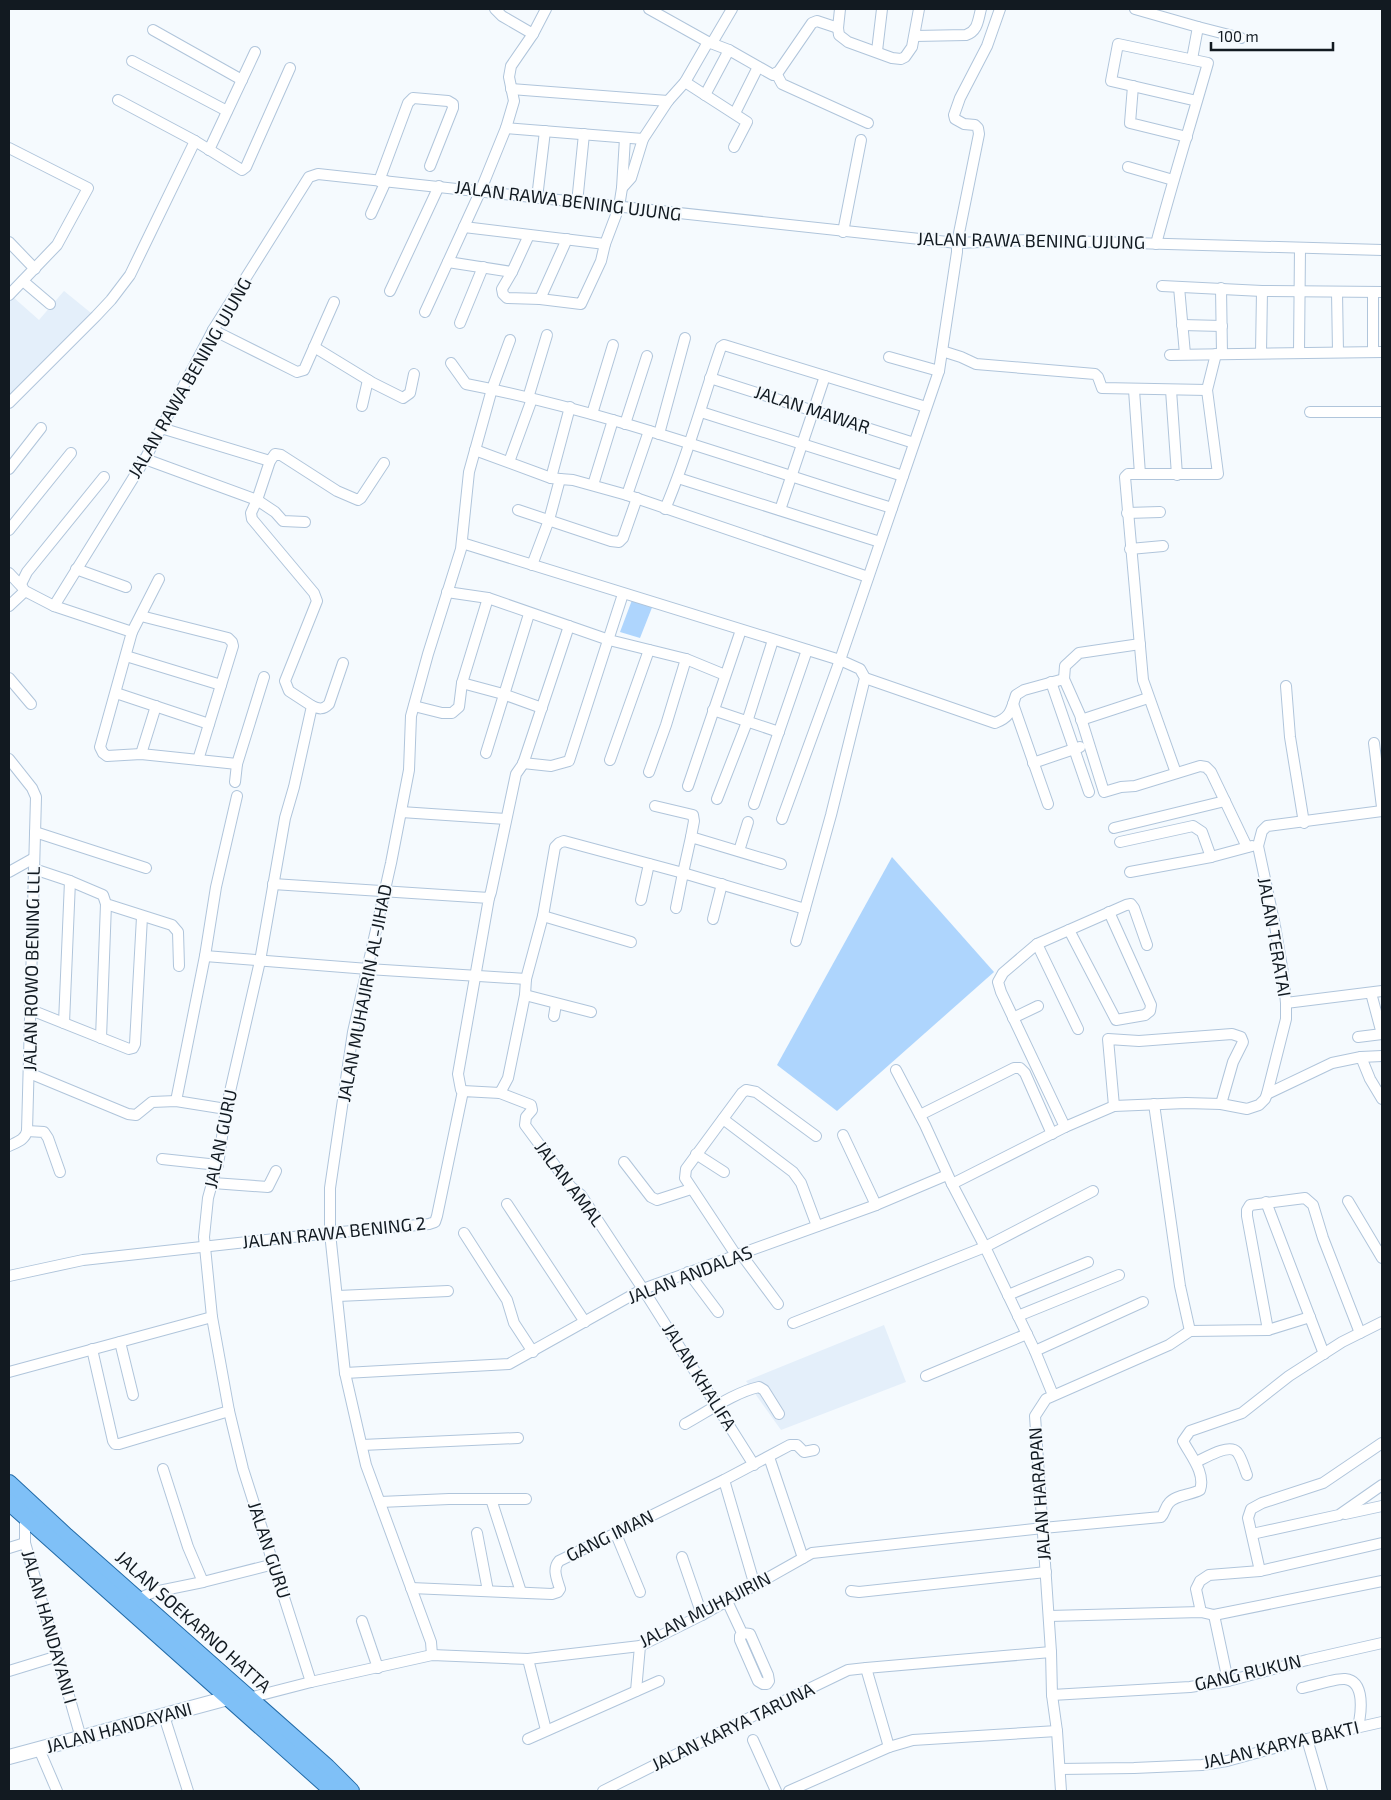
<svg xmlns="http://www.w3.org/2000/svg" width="1391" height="1800" font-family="'Exo 2',sans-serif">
<rect width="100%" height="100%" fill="#f5fafe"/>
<g fill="#e4effa">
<polygon points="64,291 91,313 9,397 9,302 13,297 39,320"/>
<polygon points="884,1325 906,1382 781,1430 746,1381"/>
</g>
<g fill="#aed5fd">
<polygon points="632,600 653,605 640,638 620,632"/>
<polygon points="892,857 994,972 837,1111 777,1065"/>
</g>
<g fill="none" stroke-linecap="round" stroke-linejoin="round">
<g stroke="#b0c5db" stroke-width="12">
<g id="street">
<polyline points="495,9 502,16 533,34"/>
<polyline points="649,9 708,42"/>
<polyline points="1135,9 1198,27"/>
<polyline points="838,28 839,35 848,42 892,58 901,59 905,57 912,47 919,9"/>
<polyline points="153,30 242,80"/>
<path d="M915 36 966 35C978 31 978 20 981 9"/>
<polyline points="712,43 732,9"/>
<polyline points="877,51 882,9"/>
<polyline points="1192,59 1198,27 1241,38"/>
<polyline points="132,61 227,111"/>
<polyline points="776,73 782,84 868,123"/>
<polyline points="685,82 747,122 734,147"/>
<polyline points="1133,86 1130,123 1187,137"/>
<polyline points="511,89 668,101"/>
<polyline points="705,95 729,50"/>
<polyline points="118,100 195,141 242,170 246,167 290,68"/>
<polyline points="735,113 758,67"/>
<polyline points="506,128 643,139"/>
<polyline points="9,148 88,188 57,245 9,295"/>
<polyline points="209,150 255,52"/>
<polyline points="1128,167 1173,180"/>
<polyline points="379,181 408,103 413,98 448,101 453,104 453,108 430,166"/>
<polyline points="622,188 625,138"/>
<polyline points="537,198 545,131"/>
<polyline points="577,203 584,134"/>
<polyline points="371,214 386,181"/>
<polyline points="464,227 605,244"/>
<polyline points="843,232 861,140"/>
<polyline points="529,235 512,272 502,289 503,294 507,298 540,299 581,304 601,261 605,244 619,207 622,188 631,178 643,139 668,101 685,82 708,42 729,50 773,75 779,71 812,23 817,21 838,28 840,9"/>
<polyline points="9,242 35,269"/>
<path d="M1156 244C1172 183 1191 123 1208 63L1118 44 1111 81 1197 101"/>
<polyline points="448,262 512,272"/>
<polyline points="23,281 50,304"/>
<polyline points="1162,286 1262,291 1382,292"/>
<polyline points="1179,287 1185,354"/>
<polyline points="1221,288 1222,354"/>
<polyline points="390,291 439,186"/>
<polyline points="1337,292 1338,352"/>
<polyline points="1373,292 1373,352"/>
<polyline points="540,299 567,239"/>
<polyline points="425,312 480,192 506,128 514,101 509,77 511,66 533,34 546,9"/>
<polyline points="460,323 483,267"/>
<polyline points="1182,325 1222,326"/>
<polyline points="213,330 297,372 304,370 334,302"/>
<polyline points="314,347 373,383 403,398 410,393 414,374"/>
<polyline points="942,351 961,357 976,364 1095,374 1098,377 1102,388 1207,390"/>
<polyline points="1261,353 1262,291"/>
<polyline points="1299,353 1300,248"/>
<polyline points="1170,355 1382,352"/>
<polyline points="889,357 939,371"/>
<path d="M451 363 466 384C611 412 750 465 892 508"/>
<polyline points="710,378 914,443"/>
<polyline points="1134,390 1140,474"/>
<polyline points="1171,390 1177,475"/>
<polyline points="528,398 547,335"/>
<polyline points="9,403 96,316 111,300 130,275 195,141"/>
<polyline points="362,406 368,380"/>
<polyline points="701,412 903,476"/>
<polyline points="1310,412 1382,412"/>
<polyline points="592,414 613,345"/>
<polyline points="625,424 647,356"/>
<polyline points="161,428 270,461"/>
<polyline points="649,431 627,495 868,577"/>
<polyline points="659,434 685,338"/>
<polyline points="475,450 551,478 560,479 549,520 532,565"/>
<polyline points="145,459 257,500 275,512 283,521 305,522"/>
<polyline points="509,462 532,399"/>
<polyline points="9,469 41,428"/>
<polyline points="551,478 570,407"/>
<polyline points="678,478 880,542"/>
<polyline points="560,479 573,480 627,495"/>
<polyline points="593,485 613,420"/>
<path d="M665 509C688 456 702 401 721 347L724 345 926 407"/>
<polyline points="518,510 611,541 619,542 623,538 637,498"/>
<polyline points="780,510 825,376"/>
<polyline points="1127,513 1160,512"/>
<polyline points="9,530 71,453"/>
<polyline points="462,543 840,660 860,669 865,678 831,815 796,941"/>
<polyline points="1130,549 1163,546"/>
<polyline points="76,569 126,587"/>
<polyline points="9,573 23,588"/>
<polyline points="21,584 27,572 104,477"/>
<polyline points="447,592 488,598 609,640 686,659 725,675"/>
<polyline points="9,606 25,591 54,606 145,459 213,330 309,177 318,174 957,243 1029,240 1382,250"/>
<polyline points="54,606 132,632 100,747 103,753 107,756 141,754 237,764 235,782"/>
<polyline points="141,616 228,638 232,642 233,646 198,760"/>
<polyline points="132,632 159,579"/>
<polyline points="1140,644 1079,653 1065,666 1064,679 1080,715 1104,792 1121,787 1135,786 1200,766 1206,767 1211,772 1247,847"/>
<polyline points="126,656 221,685"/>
<polyline points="9,678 31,704"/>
<path d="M865 678 995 723C1011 717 1011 710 1016 695L1024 690 1064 679"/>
<polyline points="1051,682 1089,792"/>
<polyline points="462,683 503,694 542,708"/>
<polyline points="1286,686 1290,737 1304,823"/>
<polyline points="116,693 209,724"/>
<polyline points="1013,704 1048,804"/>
<path d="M312 706C319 709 323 710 329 704L343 663"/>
<polyline points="414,706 442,713 452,713 459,707 462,683 488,598"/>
<polyline points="713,710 779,732"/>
<polyline points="1081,720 1148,698"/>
<polyline points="1374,743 1382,807"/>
<polyline points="486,753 529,614"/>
<polyline points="141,754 156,706"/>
<path d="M9 759 32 788 36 797 27 1131C25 1140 17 1142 9 1146"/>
<polyline points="610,760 649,650"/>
<polyline points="523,763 551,766 569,761 623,594"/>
<polyline points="1033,763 1080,747"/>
<polyline points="237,764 264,677"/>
<polyline points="649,772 666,725 686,659"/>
<polyline points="1176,773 1143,680 1125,477 1128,474 1218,474 1207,390 1216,354"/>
<polyline points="688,786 741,630"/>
<polyline points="717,799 747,722 773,640"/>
<polyline points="754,804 807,650"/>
<polyline points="655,806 693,815 694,821 691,837"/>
<polyline points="401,812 506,819"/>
<polyline points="782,819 840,660 939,371 957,252 957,243 979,134 978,128 975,125 964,124 955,119 954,115 960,98 987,46 1000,9"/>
<polyline points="1114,828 1225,801"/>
<polyline points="35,832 146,868"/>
<polyline points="1120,842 1193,826 1202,832 1211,857"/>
<polyline points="739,851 748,822"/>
<polyline points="34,869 70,881 103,895 106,904 172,925 178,932 179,966"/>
<polyline points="9,872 34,858"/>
<polyline points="1130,872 1211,857 1252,846"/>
<polyline points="273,884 489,898 458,1074 461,1090 463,1091"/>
<polyline points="489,898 491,892 516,774 523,764 569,626"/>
<polyline points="641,900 649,864"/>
<polyline points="676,908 683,873 805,909"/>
<polyline points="543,916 631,942"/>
<polyline points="713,919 722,884"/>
<polyline points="1069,930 1116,1020 1145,1015 1150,1011 1151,1005 1109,912"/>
<polyline points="1037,944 1078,1029"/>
<polyline points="205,956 368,969 526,979"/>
<polyline points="1371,993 1382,1034"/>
<polyline points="525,995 591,1012"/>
<polyline points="1286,1003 1382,991"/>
<polyline points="31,1010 129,1049 133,1048 135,1044 142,917"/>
<polyline points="554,1016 556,1004"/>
<polyline points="1013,1018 1038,1006"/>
<polyline points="64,1023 70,881"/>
<polyline points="1358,1037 1382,1034"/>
<polyline points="101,1038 106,904"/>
<polyline points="1361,1057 1382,1056"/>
<polyline points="896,1070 925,1125 952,1184 985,1247 1035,1351 1053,1395"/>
<polyline points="29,1073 128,1114 136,1115 152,1102 176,1101 226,1109"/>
<polyline points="500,1093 531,1105 532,1110 526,1117 525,1125 571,1187 581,1195 643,1289 754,1465"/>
<polyline points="1267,1094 1332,1063 1361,1057 1370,1079 1382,1099"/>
<polyline points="176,1101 205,956 216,887 237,796"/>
<polyline points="1154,1104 1180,1286 1190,1331"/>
<polyline points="1114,1106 1108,1039 1139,1041 1232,1034 1241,1037 1243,1042 1233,1062 1221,1104"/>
<polyline points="920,1115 1014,1068 1020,1068 1025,1073 1052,1134"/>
<polyline points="723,1119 793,1172 801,1183 817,1226"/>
<polyline points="1065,1127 1001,992 998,982 1003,973 1037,944 1126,905 1131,904 1134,908 1147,945"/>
<polyline points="27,1131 44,1132 48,1138 60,1172"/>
<polyline points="843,1135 876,1205"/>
<polyline points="696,1154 724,1172"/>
<polyline points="162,1159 218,1165"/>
<polyline points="624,1162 651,1197 657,1200 691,1189"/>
<polyline points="213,1183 268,1187 276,1171"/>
<polyline points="952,1184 1065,1127 1114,1106 1186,1103 1221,1104 1247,1109 1259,1105 1265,1099 1267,1094 1286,1019 1286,1003 1283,973 1275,926 1258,846 1262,831 1267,826 1382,811"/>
<polyline points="1348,1201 1382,1258"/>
<polyline points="1266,1202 1324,1354"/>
<polyline points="507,1204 585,1322"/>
<polyline points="464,1233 507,1300 514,1323 533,1352"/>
<polyline points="741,1254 778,1304"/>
<polyline points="736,1255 685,1178 686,1169 742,1093 746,1090 756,1092 816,1136"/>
<polyline points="688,1272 718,1312"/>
<polyline points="9,1276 83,1260 330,1233 429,1224 435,1222 437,1216 463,1091 500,1093 508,1078 525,995 526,979 543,916 555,847 559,843 564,841 683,873 691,837 781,864"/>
<polyline points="1008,1295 1088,1262"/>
<polyline points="338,1296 448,1291"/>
<polyline points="1018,1316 1119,1275"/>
<polyline points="793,1323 985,1247 1093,1191"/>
<polyline points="1268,1330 1247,1216 1247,1210 1250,1205 1305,1198 1313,1205 1323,1238 1360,1333"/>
<polyline points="120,1342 133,1395"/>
<polyline points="92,1349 113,1441 115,1444 119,1444 229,1411"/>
<polyline points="1035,1351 1143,1302"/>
<polyline points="9,1372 212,1317"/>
<polyline points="345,1373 509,1364 643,1289 876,1205 947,1175"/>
<polyline points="926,1376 1027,1334"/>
<path d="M685 1424C707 1412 735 1392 759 1387L764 1390 779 1414"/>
<polyline points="362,1445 518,1438"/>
<polyline points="769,1457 803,1558"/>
<path d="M1196 1462C1205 1458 1229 1443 1237 1452 1242 1458 1244 1468 1247 1475"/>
<polyline points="163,1469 188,1547 203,1582"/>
<polyline points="724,1480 755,1586"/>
<polyline points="491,1499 521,1592"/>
<polyline points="380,1502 449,1499 526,1499"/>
<polyline points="1345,1514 1382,1506"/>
<polyline points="25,1516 25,1543 81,1738"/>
<polyline points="477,1533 488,1591"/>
<polyline points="616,1534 640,1592"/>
<polyline points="1252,1534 1339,1515 1382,1485"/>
<polyline points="9,1548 25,1543"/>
<polyline points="682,1557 702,1615"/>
<polyline points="1260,1571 1248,1518 1251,1509 1262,1503 1323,1483 1382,1443"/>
<path d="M411 1588 552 1594 558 1592 560 1589C557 1579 552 1569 559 1561L724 1480 790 1445H797L804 1452 814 1450"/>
<polyline points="851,1591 859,1592 1046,1572"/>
<polyline points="137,1599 154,1592 203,1582 274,1564"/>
<polyline points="727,1601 742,1633 740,1636 740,1640 758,1681 763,1684 767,1684 769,1681 768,1675 750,1634 742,1633"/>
<polyline points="1201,1612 1196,1589 1200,1581 1209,1575 1260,1571 1382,1543"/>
<polyline points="1214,1615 1228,1681"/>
<polyline points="1049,1616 1201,1612 1214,1615 1382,1581"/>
<polyline points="362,1621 378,1668"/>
<polyline points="432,1655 431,1642 366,1465 345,1373 330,1233 330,1188 353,1032 391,863 409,770 411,716 428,654 461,549 469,472 492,389 510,340"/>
<polyline points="528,1659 546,1730"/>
<polyline points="9,1671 58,1656"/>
<polyline points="311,1682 243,1469 229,1411 212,1317 204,1237 208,1198 219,1158 226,1109 260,961 285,818 294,787 312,706 289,691 285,681 317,601 314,593 252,519 251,513 257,500 270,461 275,454 281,455 337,491 358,500 361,498 384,463"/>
<path d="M1302 1688C1312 1686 1336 1678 1345 1679 1366 1681 1361 1714 1358 1727"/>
<polyline points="636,1691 640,1646"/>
<polyline points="1052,1695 1190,1687 1228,1681 1307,1660 1382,1643"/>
<path d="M249 1698 311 1682 432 1655 528 1659 640 1646 702 1615 812 1553 1043 1528 1161 1517C1165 1513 1165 1507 1169 1503 1175 1495 1191 1495 1200 1490 1206 1473 1190 1455 1183 1441L1190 1431 1242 1413 1289 1376 1342 1342 1382 1322"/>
<polyline points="164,1716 188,1791"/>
<polyline points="528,1739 659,1681"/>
<polyline points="1307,1739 1322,1791"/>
<polyline points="753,1740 776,1791"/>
<polyline points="889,1747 866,1668 1051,1652"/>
<polyline points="39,1749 57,1791"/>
<polyline points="1060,1769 1134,1768 1202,1765 1227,1761 1307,1739 1382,1722"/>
<polyline points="603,1791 759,1713 848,1670 866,1668"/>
<polyline points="789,1791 889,1747 913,1740 1057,1731"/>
<polyline points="1061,1791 1057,1731 1052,1695 1051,1652 1035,1416 1046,1399 1169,1345 1190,1331 1268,1330 1310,1317"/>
</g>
</g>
<g stroke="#b0c5db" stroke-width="16">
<polyline id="secondary" points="9,1757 228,1698"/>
</g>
<g stroke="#226ba8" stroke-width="18">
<g id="primary">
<polyline points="9,1483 66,1536 327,1767 351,1791"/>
<polyline points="9,1502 333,1791"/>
</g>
</g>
<use href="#street" stroke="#fff" stroke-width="10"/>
<use href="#secondary" stroke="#fff" stroke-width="14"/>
<use href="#primary" stroke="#7fc0f7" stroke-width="16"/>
</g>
<g text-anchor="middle" stroke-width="4" stroke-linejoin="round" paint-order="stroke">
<g font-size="18" fill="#121a21" stroke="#f5fafe">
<text transform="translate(568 201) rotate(7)" y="6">JALAN RAWA BENING UJUNG</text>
<text transform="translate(1031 241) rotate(1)" y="6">JALAN RAWA BENING UJUNG</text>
<text transform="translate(190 378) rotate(-60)" y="6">JALAN RAWA BENING UJUNG</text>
<text transform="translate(812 410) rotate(18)" y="6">JALAN MAWAR</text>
<text transform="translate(1274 937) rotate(80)" y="6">JALAN TERATAI</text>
<text transform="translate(32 969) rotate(-89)" y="6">JALAN ROWO BENING LLL</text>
<text transform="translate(365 993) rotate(-79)" y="6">JALAN MUHAJIRIN AL-JIHAD</text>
<text transform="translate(221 1139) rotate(-78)" y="6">JALAN GURU</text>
<text transform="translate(569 1184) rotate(53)" y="6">JALAN AMAL</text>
<text transform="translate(334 1233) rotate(-6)" y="6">JALAN RAWA BENING 2</text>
<text transform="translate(690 1275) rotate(-21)" y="6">JALAN ANDALAS</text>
<text transform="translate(699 1377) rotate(58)" y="6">JALAN KHALIFA</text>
<text transform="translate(1040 1494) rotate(-94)" y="6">JALAN HARAPAN</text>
<text transform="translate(610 1536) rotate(-26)" y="6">GANG IMAN</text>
<text transform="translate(269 1550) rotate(72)" y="6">JALAN GURU</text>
<text transform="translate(705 1610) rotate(-27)" y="6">JALAN MUHAJIRIN</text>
<text transform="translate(193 1622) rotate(42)" y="6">JALAN SOEKARNO HATTA</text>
<text transform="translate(49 1627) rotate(74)" y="6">JALAN HANDAYANI I</text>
<text transform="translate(1248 1673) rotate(-13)" y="6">GANG RUKUN</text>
<text transform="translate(733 1727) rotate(-26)" y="6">JALAN KARYA TARUNA</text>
<text transform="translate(119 1728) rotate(-15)" y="6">JALAN HANDAYANI</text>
<text transform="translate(1281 1745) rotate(-13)" y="6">JALAN KARYA BAKTI</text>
</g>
</g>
<rect width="1391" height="1800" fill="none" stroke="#121a21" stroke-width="20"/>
<path d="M1211 42v8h122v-8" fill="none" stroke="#121a21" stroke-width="2.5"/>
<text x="1218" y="42" font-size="15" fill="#121a21" stroke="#f5fafe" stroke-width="4" paint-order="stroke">100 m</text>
</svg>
